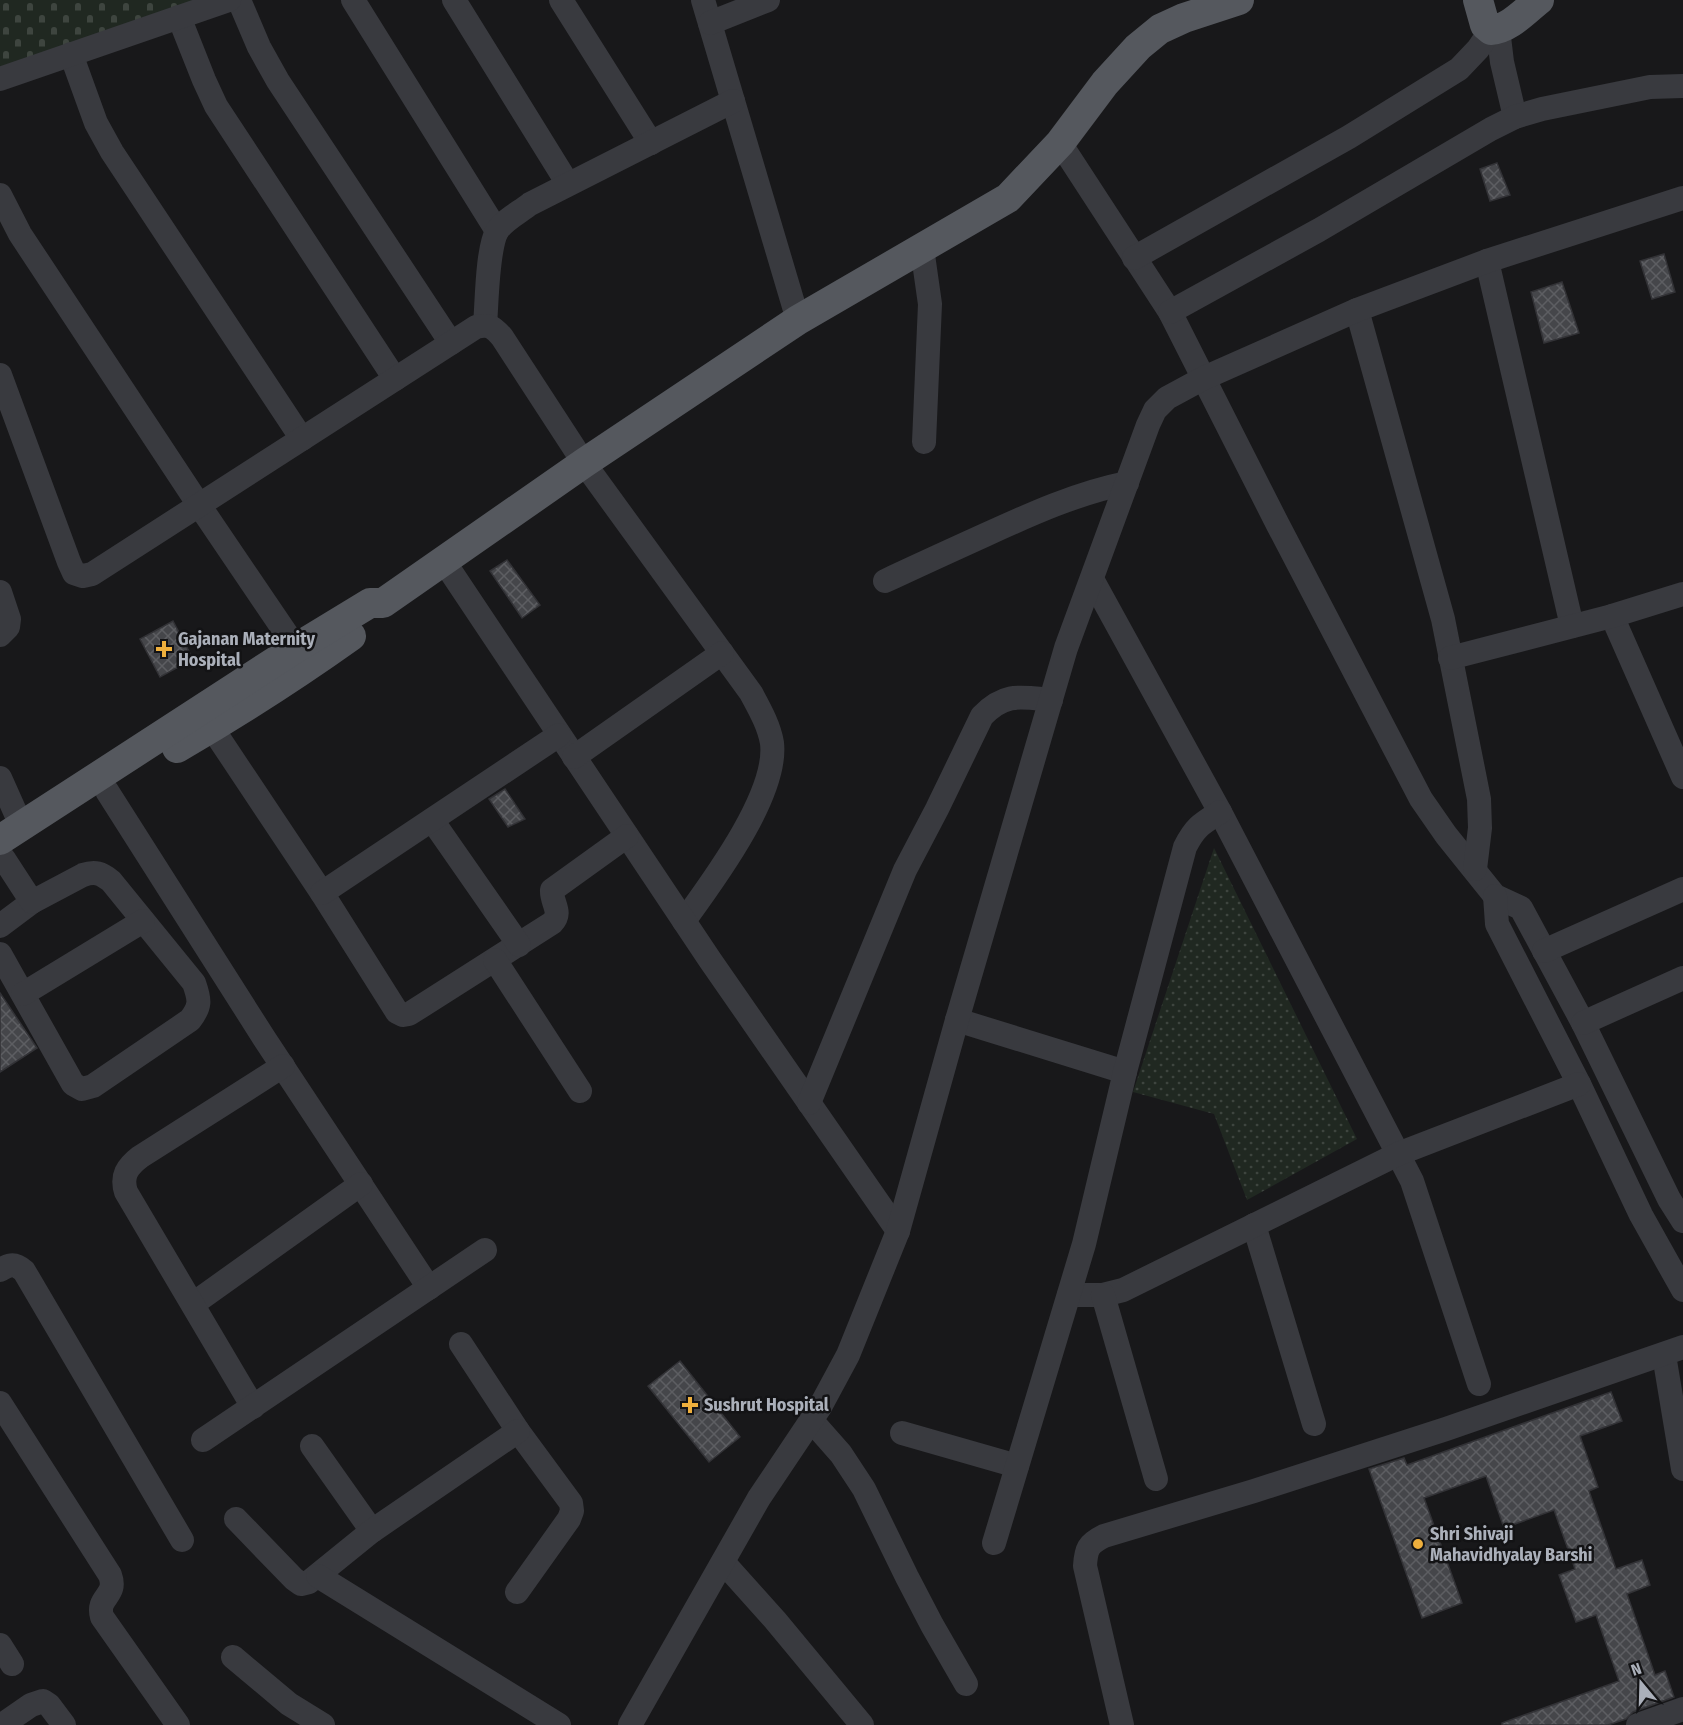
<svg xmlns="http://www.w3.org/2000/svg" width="1683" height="1725" font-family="'Fira Sans Condensed',sans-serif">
<defs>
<pattern id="cemetery-stones" width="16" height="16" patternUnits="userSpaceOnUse" patternTransform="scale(1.5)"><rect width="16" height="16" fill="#202821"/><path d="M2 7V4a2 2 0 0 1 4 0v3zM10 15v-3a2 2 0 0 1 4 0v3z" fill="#3e453f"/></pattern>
<pattern id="park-dots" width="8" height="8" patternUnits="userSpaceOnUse" patternTransform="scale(1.5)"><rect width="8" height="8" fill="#202821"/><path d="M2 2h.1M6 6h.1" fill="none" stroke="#3e453f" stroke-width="1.8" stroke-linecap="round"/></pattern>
<pattern id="building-cross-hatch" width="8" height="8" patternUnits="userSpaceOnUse" patternTransform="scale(1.5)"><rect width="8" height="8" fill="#45464a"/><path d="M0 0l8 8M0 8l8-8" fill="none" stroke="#5d5e62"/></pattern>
</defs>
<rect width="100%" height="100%" fill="#18181a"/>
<polygon fill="url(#cemetery-stones)" points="0,0 214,0 0,73"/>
<polygon fill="url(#park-dots)" points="1214,848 1357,1139 1247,1200 1214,1114 1133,1092"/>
<g fill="url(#building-cross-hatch)" stroke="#323236" stroke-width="1.5">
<polygon points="1497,163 1510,195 1490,201 1480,169"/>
<polygon points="1664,254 1675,292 1652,299 1640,261"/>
<polygon points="1562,282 1579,333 1544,343 1531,292"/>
<polygon points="507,560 540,605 522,618 490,571"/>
<polygon points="173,621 193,659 160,677 140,639"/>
<polygon points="505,789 525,819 508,827 489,799"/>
<polygon points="0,993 37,1048 0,1072"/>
<polygon points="680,1361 740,1437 709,1462 648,1386"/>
<polygon points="1611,1392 1622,1421 1580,1436 1598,1487 1589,1491 1616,1569 1642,1560 1650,1585 1627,1594 1655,1675 1665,1671 1674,1697 1633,1712 1626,1719 1608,1725 1502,1725 1502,1723 1619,1681 1596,1615 1576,1622 1559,1575 1575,1569 1554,1510 1504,1528 1486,1476 1424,1498 1462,1603 1422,1618 1369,1469 1404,1458 1407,1465"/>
</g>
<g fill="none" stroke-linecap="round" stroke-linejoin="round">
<g stroke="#393a3f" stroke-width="24">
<polyline points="239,0 259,47 278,81 451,343"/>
<polyline points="353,0 497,231"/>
<polyline points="454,0 568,184"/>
<polyline points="561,0 651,143"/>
<polyline points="703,0 798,320"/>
<polyline points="179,17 204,80 216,106 395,379"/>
<polyline points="710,23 768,0"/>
<polyline points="1498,29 1502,62 1515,117"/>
<polyline points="71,54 96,123 112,152 302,439"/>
<polyline points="0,79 229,0"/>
<polyline points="1060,143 1170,312 1278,525 1421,799 1446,835 1495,896 1521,908 1583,1023 1669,1199 1683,1221"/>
<polyline points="0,195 20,234 199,505 296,648"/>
<polyline points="922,248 930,304 924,442"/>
<polyline points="1134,258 1349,137 1459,69 1478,49 1491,30"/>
<polyline points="1487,261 1572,626"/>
<polyline points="1357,310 1443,619 1479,799 1480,828 1475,869"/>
<polyline points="1170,312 1319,230 1491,129 1515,117 1542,109 1650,87 1683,86"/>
<path d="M485 325C487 302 487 250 497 231 504 220 520 212 530 204L733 101"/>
<path d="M0 375 69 562 74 573 83 576 92 574 476 327C490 324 493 327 502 337L584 463 751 693C759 708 769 725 772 743 778 794 713 881 684 921"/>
<polyline points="443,560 710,960 898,1231"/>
<polyline points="1092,579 1220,812 1398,1154 1412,1181 1479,1384"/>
<path d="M885 581C919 565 952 550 985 535 1031 514 1077 493 1127 483"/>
<polyline points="0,592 9,619 8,627 0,635"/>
<polyline points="1612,616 1683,777"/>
<polyline points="1450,658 1612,616 1683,594"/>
<path d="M212 728 322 893 397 1012 403 1015 409 1014 552 923C563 912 551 903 552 890L627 836"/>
<polyline points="574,757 722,653"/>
<polyline points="0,778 21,825"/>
<polyline points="107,791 264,1038 429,1288"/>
<polyline points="432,820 519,945"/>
<polyline points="322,893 559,735"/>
<polyline points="1495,896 1497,924 1579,1084 1641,1215 1683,1290"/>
<polyline points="0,926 32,902"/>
<polyline points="1544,951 1683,889"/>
<path d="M0 954 68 1075 73 1084 82 1089 93 1086 190 1020C201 1006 200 1000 194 983L111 881C101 873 95 871 83 875L32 902 4 859"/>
<polyline points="495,960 580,1091"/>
<polyline points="23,994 143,921"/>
<polyline points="957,1020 1125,1072"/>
<polyline points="1583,1023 1683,978"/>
<path d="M809 1103 905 870 937 809 982 716C1005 692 1021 697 1051 700"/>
<polyline points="1254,1225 1314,1424"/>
<path d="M0 1270C10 1264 15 1263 24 1271L182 1540"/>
<polyline points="1069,1295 1103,1295 1123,1290 1398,1154 1579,1084"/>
<polyline points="1103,1295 1156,1479"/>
<polyline points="193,1304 361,1184"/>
<polyline points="461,1344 518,1431 571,1503 572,1511 569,1519 517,1592"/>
<polyline points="1664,1355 1683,1469"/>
<path d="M0 1403 110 1575C118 1597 96 1596 102 1617L178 1725"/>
<path d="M253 1407 126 1192C121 1176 127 1167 140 1157L283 1066"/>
<polyline points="811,1420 841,1454 864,1489 907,1577 932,1625 966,1684"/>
<polyline points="902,1433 1017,1466"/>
<polyline points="203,1440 485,1250"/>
<polyline points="312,1446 372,1531"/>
<polyline points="236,1519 294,1579 301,1584 309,1582 372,1531 518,1431"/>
<path d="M994 1543 1084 1244 1125 1072 1185 847C1195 827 1201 824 1220 812"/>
<polyline points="723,1562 775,1620 862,1725"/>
<polyline points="318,1576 559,1725"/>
<polyline points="0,1645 12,1664"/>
<polyline points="233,1657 289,1704 323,1725"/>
<polyline points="2,1725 31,1705 43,1701 49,1705 64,1725"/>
<polyline points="630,1725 759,1498 820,1407 848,1355 898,1231 957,1020 1066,648 1148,425 1155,410 1167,398 1204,378 1357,310 1487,261 1683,198"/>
<path d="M1122 1725 1085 1566C1086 1549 1088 1544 1104 1536L1254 1491 1446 1429 1683 1347"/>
<polyline points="1638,1725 1683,1709"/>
</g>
<g stroke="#55585e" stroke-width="30">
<path d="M1478 0 1485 25 1491 30C1509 29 1525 11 1539 0"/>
<path d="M177 748C237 713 295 676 351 636"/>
<polyline points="0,840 296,648 370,603 383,603 584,463 798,320 1008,198 1060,143 1105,83 1138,47 1160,29 1184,18 1239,0"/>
</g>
</g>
<g fill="#eeaf3d" stroke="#131315" stroke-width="2">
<path d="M161 640h6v6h6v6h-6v6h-6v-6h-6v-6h6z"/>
<path d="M687 1396h6v6h6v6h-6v6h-6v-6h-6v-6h6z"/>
<circle cx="1418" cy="1544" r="6"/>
</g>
<g text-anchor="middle" stroke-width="5" stroke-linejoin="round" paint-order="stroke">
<g font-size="18" font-weight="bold" fill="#abb0ba" stroke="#131315" text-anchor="start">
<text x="178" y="645">Gajanan Maternity<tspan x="178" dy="21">Hospital</tspan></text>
<text x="704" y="1411">Sushrut Hospital</text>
<text x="1430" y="1540">Shri Shivaji<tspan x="1430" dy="21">Mahavidhyalay Barshi</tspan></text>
</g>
</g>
<g transform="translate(1641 1683) rotate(341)" stroke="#131315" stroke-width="4.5" paint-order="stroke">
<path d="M0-4.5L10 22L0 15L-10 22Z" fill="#abb0ba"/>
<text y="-9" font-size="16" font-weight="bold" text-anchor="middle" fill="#abb0ba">N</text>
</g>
</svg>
